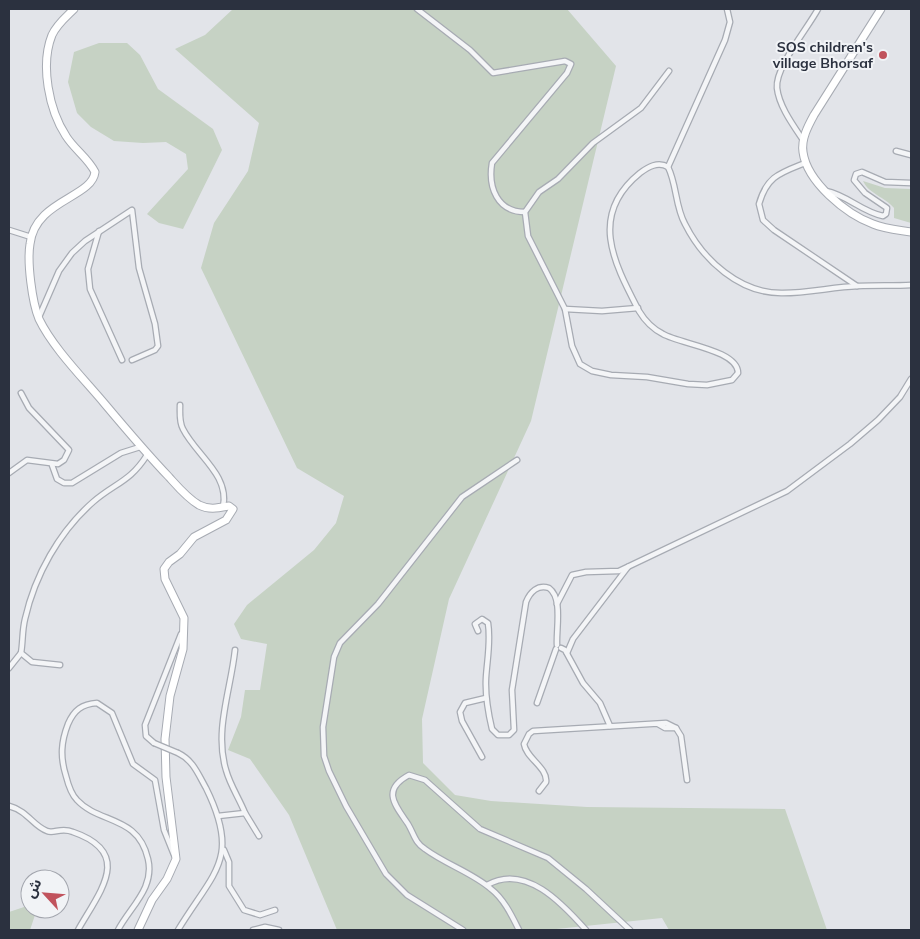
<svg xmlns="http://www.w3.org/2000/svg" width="920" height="939" font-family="Mulish,'Noto Sans Arabic',sans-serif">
<rect width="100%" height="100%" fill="#e2e4e9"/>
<g fill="#c6d2c4">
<polygon points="233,9 567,9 616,66 531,421 449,599 422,719 423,763 455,795 491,801 587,807 785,809 827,930 669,930 662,918 547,930 337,930 289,815 250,759 228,750 241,717 245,690 260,690 267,644 241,639 234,624 247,605 314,550 336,523 344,496 297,468 201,268 214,223 248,171 259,123 175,49 205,35"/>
<polygon points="99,43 127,43 140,55 158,89 213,129 222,150 183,229 159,223 147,214 188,169 186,154 166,142 143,143 114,141 91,127 77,113 68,82 74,52"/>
<path d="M863 181 885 188 911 189V223L894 218V208C885 197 869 194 863 181Z"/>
<polygon points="30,905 30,909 37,909 30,930 9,930 9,912"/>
</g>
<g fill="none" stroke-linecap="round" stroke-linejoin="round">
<g stroke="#a7abb3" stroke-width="7">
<g id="street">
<path d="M417 9 470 50 493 73 565 61 571 64 567 73 492 163C488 187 497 212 525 212"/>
<path d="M669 71 641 108 593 143 558 179 539 192 525 212 528 236 565 309 572 346 580 364 592 371 611 375 647 377 688 384 707 385 732 380 738 373C738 350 680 344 663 334 653 329 645 321 639 311 614 263 588 215 640 173 648 167 658 161 668 167 677 185 675 206 685 224 703 260 740 294 783 293 808 293 833 287 858 286 876 285 894 286 911 285"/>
<path d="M803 140C793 125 779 106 777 88 775 67 808 28 818 9"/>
<polyline points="896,151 911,155"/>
<path d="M805 163C780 173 767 176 759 204L763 220 774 230 857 286"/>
<polyline points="668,167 725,40 730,22 727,9"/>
<path d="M826 191C847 195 862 212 883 216L886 214 887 208 865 193 854 180 856 174 862 172 885 182 911 183"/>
<polyline points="9,230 31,237"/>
<polyline points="99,231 88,269 90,289 122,360"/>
<polyline points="565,309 602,311 638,308"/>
<polyline points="39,317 59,271 72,253 85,241 132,210 139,268 155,324 158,346 155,350 132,360"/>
<path d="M180 405C180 413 179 422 183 429 196 455 230 475 223 507"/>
<polyline points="52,465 57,479 64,483 72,483 121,453 140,447"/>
<polyline points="9,473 27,460 58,464 64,460 69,450 29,408 21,393"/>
<polyline points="557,604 572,575 586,572 619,571 787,491 850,444 878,420 900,397 911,379"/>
<path d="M478 631 475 624 482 619 488 623C491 642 487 660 486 678 485 696 488 712 492 729L498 735H509L514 730 512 690 526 602C530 592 538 584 549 588 563 598 556 629 557 645"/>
<polyline points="561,648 565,650 583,683 600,703 610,726"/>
<path d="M235 650C231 689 214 731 226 770 230 785 239 798 245 813"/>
<polyline points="567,653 573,639 628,567"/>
<path d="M60 665 32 662 21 653C23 642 22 631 25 619 35 575 59 532 93 502 115 483 130 482 147 455"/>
<polyline points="9,668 21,653"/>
<polyline points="537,703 556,649"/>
<polyline points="676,728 681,736 687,780"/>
<polyline points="154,743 146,736 145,725 181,634"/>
<path d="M178 753C193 760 198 774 206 788 241 859 214 871 178 930"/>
<polyline points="482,757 462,721 460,712 465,703 486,698"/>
<path d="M539 791 546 782C548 768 526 758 524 744L529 734 533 731 666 723 676 728H665L658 724"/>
<path d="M9 806C28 811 33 826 47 831 54 834 61 827 73 832 134 853 100 891 78 930"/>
<polyline points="218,816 245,813 259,836"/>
<polyline points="224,850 229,862 229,886 244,910 260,915 275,910"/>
<path d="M487 885C525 863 562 903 586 930"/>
<path d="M118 930C130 907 155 888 148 859 138 815 99 824 77 800 71 794 68 784 66 776 60 757 61 742 68 724 74 710 82 704 97 703L112 713 133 764 155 780 164 830 174 855"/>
<polyline points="253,930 265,927 279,930"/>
<polyline points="463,930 407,895 386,874 346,806 329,771 324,756 323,727 334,657 340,643 378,604 462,497 517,460"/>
<path d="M519 930C512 916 504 899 491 889 473 873 445 864 425 849 415 843 414 834 408 824 395 805 381 790 409 775L425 780 480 829 548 858 586 889 630 930"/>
</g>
</g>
<g stroke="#a7abb3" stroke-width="9">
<g id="secondary">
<path d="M74 9C66 17 57 24 52 35 40 65 49 110 66 136 74 149 88 158 95 172 92 198 35 200 30 244 27 262 32 302 39 319 53 348 83 378 104 403 125 428 146 453 169 477 178 487 187 498 199 505 209 510 218 508 229 506L233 509 226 520 194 537 180 554 169 562 164 569 165 579 184 618 183 649 170 696 165 739 166 777 176 859 167 879 152 900 138 930"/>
<path d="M881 9 814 115C808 126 801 139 803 152 807 182 846 214 873 224 885 229 899 230 911 232"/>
</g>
</g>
<use href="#street" stroke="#f4f5f7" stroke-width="4.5"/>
<use href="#secondary" stroke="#fff" stroke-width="7"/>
<g stroke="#a7abb3" stroke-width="7" stroke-linecap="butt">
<polyline id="street-bridge" points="154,743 178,753"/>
</g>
<use href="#street-bridge" stroke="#f4f5f7" stroke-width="4.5"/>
</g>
<circle fill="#c1535d" stroke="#f1f3f6" stroke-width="2" cx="883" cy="55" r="5"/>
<g text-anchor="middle" stroke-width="4" stroke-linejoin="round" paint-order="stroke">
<g font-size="14" font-weight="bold" fill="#2b313f" stroke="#f1f3f6" text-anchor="end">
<text x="873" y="52">SOS children's<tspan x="873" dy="16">village Bhorsaf</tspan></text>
</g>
</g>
<rect width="920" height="939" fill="none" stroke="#2b313f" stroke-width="20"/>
<g transform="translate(45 894) rotate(296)"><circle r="24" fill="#f1f3f6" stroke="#a2a5ad"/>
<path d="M0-4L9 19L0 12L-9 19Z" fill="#c1535d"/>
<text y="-8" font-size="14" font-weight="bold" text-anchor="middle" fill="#2b313f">ش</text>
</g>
</svg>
